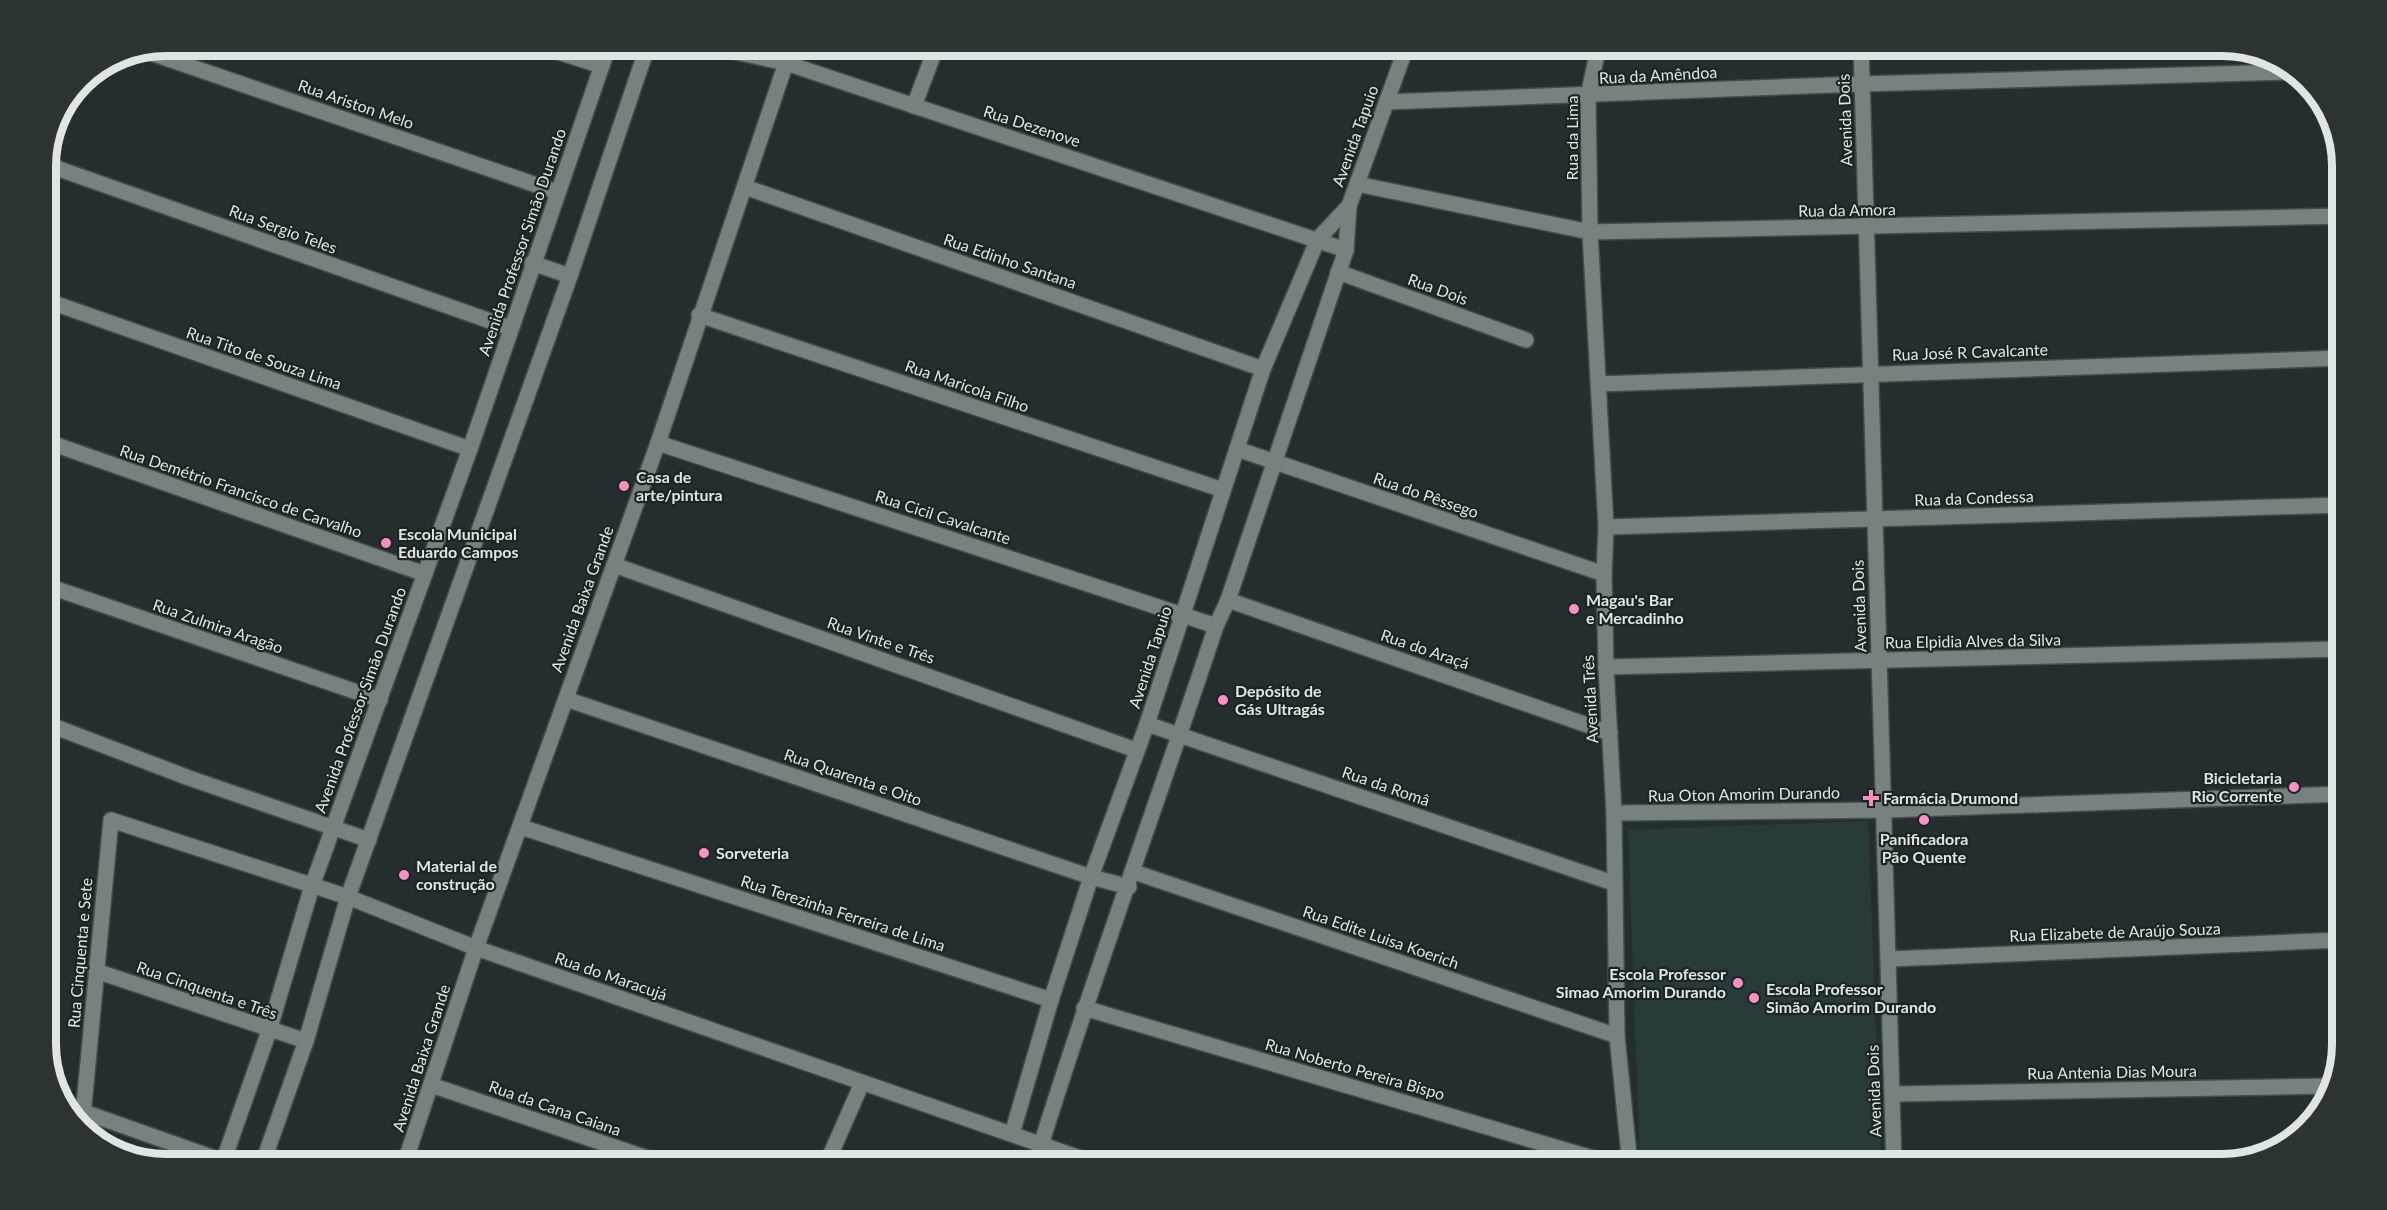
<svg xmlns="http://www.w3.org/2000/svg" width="2387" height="1210" font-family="Lato,sans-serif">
<rect width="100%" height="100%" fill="#252e2e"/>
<polygon fill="#293a3a" points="1868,821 1881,1165 1640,1165 1628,830"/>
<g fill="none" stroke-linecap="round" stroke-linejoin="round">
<g stroke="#444c4c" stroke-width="18">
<g id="minor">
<polyline points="536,45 602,66"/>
<polyline points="704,45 786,63 1346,250"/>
<polyline points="1599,45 1588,96 1590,232 1606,527 1604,574 1606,667 1614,813 1617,1036 1630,1165"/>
<polyline points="1861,45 1894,1165"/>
<polyline points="142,50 557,192"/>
<polyline points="1386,102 1860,84 2292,72"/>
<polyline points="914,106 937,45"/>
<polyline points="45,164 510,328"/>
<polyline points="1357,184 1590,232 2342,216"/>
<polyline points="745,187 1263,369"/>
<polyline points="532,263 570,276"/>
<polyline points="1338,272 1526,340"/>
<polyline points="45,300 470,449"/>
<polyline points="699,315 1223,490"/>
<polyline points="1599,384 2342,358"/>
<polyline points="45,441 425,574"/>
<polyline points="658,443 1216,626"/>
<polyline points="1237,449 1604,574"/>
<polyline points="1606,527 2342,505"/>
<polyline points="614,565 1136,750"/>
<polyline points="45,585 380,700"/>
<polyline points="1228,600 1610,733"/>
<polyline points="1606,667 2342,649"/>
<polyline points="566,699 1091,877 1129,887"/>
<polyline points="45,723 189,778 369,840"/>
<polyline points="1147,724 1613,883"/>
<polyline points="1614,813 1886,810 2342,794"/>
<polyline points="521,827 1051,1000"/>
<polyline points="1134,872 1617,1036"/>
<polyline points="1889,959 2342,940"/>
<polyline points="96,971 306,1041"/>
<polyline points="1084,1008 1616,1165"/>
<polyline points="431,1085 668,1165"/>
<polyline points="1892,1094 2332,1086"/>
<polyline points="84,1112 234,1165"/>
<polyline points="82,1126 111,820 348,897 476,948 1100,1165"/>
<polyline points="1012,1134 1051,1000 1091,877 1147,724 1263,369 1318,239 1349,206"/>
<polyline points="222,1165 269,1031 312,886 470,449 609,45"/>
<polyline points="262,1165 306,1041 348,897 570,276 648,45"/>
<polyline points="404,1165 476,948 658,443 792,45"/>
<polyline points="826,1165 862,1083"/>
<path d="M1042 1165 1041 1145C1095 971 1159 799 1216 626L1228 600 1346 250 1349 206 1407 45"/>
</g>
</g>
<use href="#minor" stroke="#768180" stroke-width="15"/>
</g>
<g fill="#fa8fc6" stroke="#1c2424" stroke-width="2">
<circle cx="624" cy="486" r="6"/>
<circle cx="386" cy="543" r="6"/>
<circle cx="1574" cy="609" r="6"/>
<circle cx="1223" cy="700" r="6"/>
<circle cx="2294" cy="787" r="6"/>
<path d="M1868 789h6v6h6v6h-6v6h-6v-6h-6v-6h6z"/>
<circle cx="1924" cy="820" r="6"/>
<circle cx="704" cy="853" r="6"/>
<circle cx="404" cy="875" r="6"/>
<circle cx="1738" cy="983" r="6"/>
<circle cx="1754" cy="998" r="6"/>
</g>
<g text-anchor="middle" stroke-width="4.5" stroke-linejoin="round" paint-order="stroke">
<g font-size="16" fill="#dfe5e5" stroke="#1c2424">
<text transform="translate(1658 75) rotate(-3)" y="6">Rua da Amêndoa</text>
<text transform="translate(356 104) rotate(19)" y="6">Rua Ariston Melo</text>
<text transform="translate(1845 120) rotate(-92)" y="6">Avenida Dois</text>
<text transform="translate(1032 126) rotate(18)" y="6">Rua Dezenove</text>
<text transform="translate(1355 136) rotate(-70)" y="6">Avenida Tapuio</text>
<text transform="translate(1572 138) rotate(-90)" y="6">Rua da Lima</text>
<text transform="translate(1847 210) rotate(-1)" y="6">Rua da Amora</text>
<text transform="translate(283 229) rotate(20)" y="6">Rua Sergio Teles</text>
<text transform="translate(522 242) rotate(-71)" y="6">Avenida Professor Simão Durando</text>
<text transform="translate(1010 261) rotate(19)" y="6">Rua Edinho Santana</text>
<text transform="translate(1438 289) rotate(20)" y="6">Rua Dois</text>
<text transform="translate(1970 352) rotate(-2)" y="6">Rua José R Cavalcante</text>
<text transform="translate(264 358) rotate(19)" y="6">Rua Tito de Souza Lima</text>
<text transform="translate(967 386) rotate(19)" y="6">Rua Maricola Filho</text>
<text transform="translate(241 491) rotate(19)" y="6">Rua Demétrio Francisco de Carvalho</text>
<text transform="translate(1426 495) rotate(19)" y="6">Rua do Pêssego</text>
<text transform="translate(1974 498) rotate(-2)" y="6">Rua da Condessa</text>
<text transform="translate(943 517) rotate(18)" y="6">Rua Cicil Cavalcante</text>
<text transform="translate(582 599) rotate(-70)" y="6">Avenida Baixa Grande</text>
<text transform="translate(1859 606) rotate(-92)" y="6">Avenida Dois</text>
<text transform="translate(218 626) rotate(19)" y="6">Rua Zulmira Aragão</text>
<text transform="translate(881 640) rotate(19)" y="6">Rua Vinte e Três</text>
<text transform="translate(1973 641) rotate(-1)" y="6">Rua Elpidia Alves da Silva</text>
<text transform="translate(1425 649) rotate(19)" y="6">Rua do Araçá</text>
<text transform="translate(1150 657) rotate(-72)" y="6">Avenida Tapuio</text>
<text transform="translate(1590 699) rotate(-93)" y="6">Avenida Três</text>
<text transform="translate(360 700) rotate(-70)" y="6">Avenida Professor Simão Durando</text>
<text transform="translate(853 777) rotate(19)" y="6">Rua Quarenta e Oito</text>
<text transform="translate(1386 786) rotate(19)" y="6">Rua da Româ</text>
<text transform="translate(1744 794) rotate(-1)" y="6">Rua Oton Amorim Durando</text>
<text transform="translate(843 913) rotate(18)" y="6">Rua Terezinha Ferreira de Lima</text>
<text transform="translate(2115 932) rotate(-2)" y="6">Rua Elizabete de Araújo Souza</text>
<text transform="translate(1381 937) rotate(19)" y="6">Rua Edite Luisa Koerich</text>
<text transform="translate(80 953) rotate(-85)" y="6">Rua Cinquenta e Sete</text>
<text transform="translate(611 976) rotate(19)" y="6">Rua do Maracujá</text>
<text transform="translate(207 990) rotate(19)" y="6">Rua Cinquenta e Três</text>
<text transform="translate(421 1058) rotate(-72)" y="6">Avenida Baixa Grande</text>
<text transform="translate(1355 1069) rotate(16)" y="6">Rua Noberto Pereira Bispo</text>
<text transform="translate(2112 1072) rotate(-1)" y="6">Rua Antenia Dias Moura</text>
<text transform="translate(1874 1091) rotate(-92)" y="6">Avenida Dois</text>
<text transform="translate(555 1108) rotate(19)" y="6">Rua da Cana Caiana</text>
</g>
<g font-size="16" font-weight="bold" fill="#dfe5e5" stroke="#1c2424" text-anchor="start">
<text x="636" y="483">Casa de<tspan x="636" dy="18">arte/pintura</tspan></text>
<text x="398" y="540">Escola Municipal<tspan x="398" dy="18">Eduardo Campos</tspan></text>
<text x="1586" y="606">Magau's Bar<tspan x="1586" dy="18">e Mercadinho</tspan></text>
<text x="1235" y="697">Depósito de<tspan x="1235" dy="18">Gás Ultragás</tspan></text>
<text x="2282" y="784" text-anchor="end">Bicicletaria<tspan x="2282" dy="18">Rio Corrente</tspan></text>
<text x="1883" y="804">Farmácia Drumond</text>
<text x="1924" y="845" text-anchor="middle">Panificadora<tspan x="1924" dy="18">Pão Quente</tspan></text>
<text x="716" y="859">Sorveteria</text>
<text x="416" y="872">Material de<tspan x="416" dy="18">construção</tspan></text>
<text x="1726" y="980" text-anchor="end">Escola Professor<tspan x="1726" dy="18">Simao Amorim Durando</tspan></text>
<text x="1766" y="995">Escola Professor<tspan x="1766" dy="18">Simão Amorim Durando</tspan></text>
</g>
</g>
<path d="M0 0H2387V1210H0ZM166 56H2222A110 110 0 0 1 2332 166V1044A110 110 0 0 1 2222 1154H166A110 110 0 0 1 56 1044V166A110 110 0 0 1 166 56Z" fill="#2c3333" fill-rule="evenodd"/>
<path fill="none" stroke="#dfe5e5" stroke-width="8" d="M166 56H2222A110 110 0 0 1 2332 166V1044A110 110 0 0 1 2222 1154H166A110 110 0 0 1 56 1044V166A110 110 0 0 1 166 56Z"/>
</svg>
